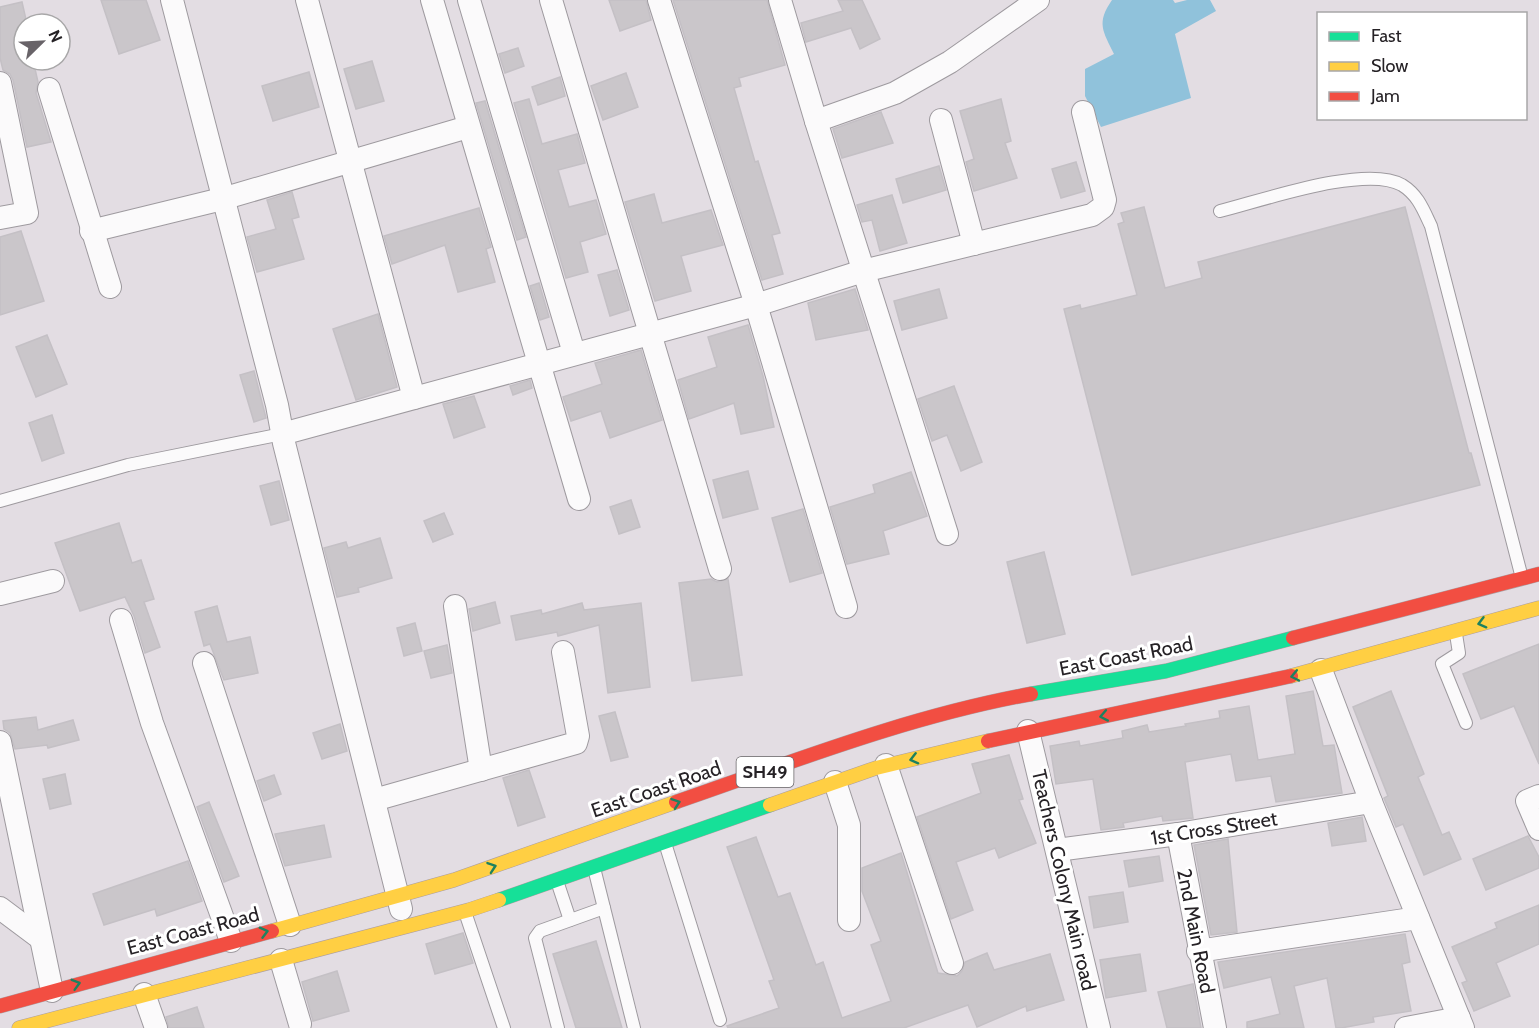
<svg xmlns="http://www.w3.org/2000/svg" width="1539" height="1028" font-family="Cabin,sans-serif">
<rect width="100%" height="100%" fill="#e3dde3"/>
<path fill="#90c2db" d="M1112 0H1173L1175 3 1187 0H1210L1216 11 1175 34 1191 98 1101 127 1085 96V69L1114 54C1103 31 1096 23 1112 0Z"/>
<g fill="#cac6ca" stroke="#c4c0c5" stroke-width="1.5">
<polygon points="101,0 146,0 160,40 119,54"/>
<polygon points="609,0 646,0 651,20 620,31"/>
<polygon points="673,0 767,0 785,65 739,78 741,86 734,88 755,162 758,161 780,233 772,235 783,274 762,280"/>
<polygon points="838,0 862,0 880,39 860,49 851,28 806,42 801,23 843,11"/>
<polygon points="22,2 27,24 24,24 24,60 33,60 38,82 36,93 51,142 27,147 13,80 10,74 3,70 0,58 0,7"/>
<polygon points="518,48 524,66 505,73 499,54"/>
<polygon points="372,61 384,101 356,109 344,69"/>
<polygon points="309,72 319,107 273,121 262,86"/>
<polygon points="626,73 638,107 603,120 591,86"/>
<polygon points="560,77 565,96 538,105 532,87"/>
<polygon points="529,99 542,144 577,134 585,163 558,170 569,207 596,200 606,234 580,242 588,272 566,278 514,103"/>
<polygon points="1001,99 1011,141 1005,143 1017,178 974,191 966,162 974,159 960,111"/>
<polygon points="485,101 526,237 517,240 476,103"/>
<polygon points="881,112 893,143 842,158 833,129"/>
<polygon points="1076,162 1085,191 1061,198 1052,169"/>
<polygon points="939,166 946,190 903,203 896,179"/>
<polygon points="292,192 299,217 292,219 304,259 257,272 247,237 276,229 267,200"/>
<polygon points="654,194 662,223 711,210 723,245 681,256 691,291 655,301 625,202"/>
<polygon points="892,195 907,243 880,251 872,220 862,222 857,205"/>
<polygon points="1144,207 1165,288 1202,278 1198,262 1405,207 1469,453 1471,453 1480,485 1132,575 1064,309 1080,305 1081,309 1137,295 1118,224 1124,222 1121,213"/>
<polygon points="479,208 491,247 486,249 495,282 458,292 445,245 392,264 384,236"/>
<polygon points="21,231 44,301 0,315 0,237"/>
<polygon points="617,270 629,310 610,316 598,275"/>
<polygon points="539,283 549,317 540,320 530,286"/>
<polygon points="855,289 868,330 816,340 808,303"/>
<polygon points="939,289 947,318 902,330 894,301"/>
<polygon points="378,314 397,387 356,400 333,329"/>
<polygon points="748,325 763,376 774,427 741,434 734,403 689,419 678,380 717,367 708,337"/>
<polygon points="47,335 67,384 36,397 16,347"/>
<polygon points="641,350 662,420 610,438 601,411 571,421 563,397 602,384 595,363"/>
<polygon points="254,371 266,418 254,422 240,375"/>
<polygon points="530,380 532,388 513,395 510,386"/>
<polygon points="954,386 982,462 961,471 947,435 932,441 918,399"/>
<polygon points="474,396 485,427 454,438 443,404"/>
<polygon points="52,415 64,453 42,461 29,423"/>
<polygon points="748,471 758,509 723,518 713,480"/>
<polygon points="911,472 927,516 883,531 889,554 847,564 830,507 875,493 873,485"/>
<polygon points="279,481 289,520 271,525 260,486"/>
<polygon points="631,500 640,527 619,534 610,507"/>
<polygon points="803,509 822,573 790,582 772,518"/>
<polygon points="444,513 453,534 433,542 424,521"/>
<polygon points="119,523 132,563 141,560 154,599 144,602 160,647 145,653 134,616 125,597 80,611 55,543"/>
<polygon points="380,538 392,578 358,588 359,592 337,597 324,548 346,542 348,548"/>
<polygon points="1044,552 1065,634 1027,643 1007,562"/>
<polygon points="711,579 717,582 728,579 742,675 692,681 679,583"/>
<polygon points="495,602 500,623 473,631 469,609"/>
<polygon points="582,603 584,610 641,603 650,687 608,693 599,625 558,636 557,632 516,640 511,616 541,610 542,614"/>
<polygon points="217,606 227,642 250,637 258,673 224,680 210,644 204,646 195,612"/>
<polygon points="415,623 422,651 404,656 397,628"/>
<polygon points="1539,644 1539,764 1514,706 1481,719 1463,674"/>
<polygon points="447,645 452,673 431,678 424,651"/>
<polygon points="1313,691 1323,746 1334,745 1342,793 1276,802 1271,776 1236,781 1231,754 1185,762 1193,818 1163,821 1162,816 1123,823 1124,827 1101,830 1093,779 1056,784 1050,746 1079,741 1080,746 1123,738 1122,731 1147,725 1149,732 1186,726 1185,724 1220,718 1219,711 1249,706 1258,760 1295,754 1286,696"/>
<polygon points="1391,691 1424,774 1418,777 1442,835 1449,832 1461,859 1424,875 1403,824 1396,827 1384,798 1388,796 1353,707"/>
<polygon points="615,712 628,757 611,761 599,716"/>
<polygon points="36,717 38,730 73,720 79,740 48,748 47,745 15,749 10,733 4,729 3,721"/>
<polygon points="340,724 347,751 322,759 313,733"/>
<polygon points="1009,755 1023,799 1019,800 1036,843 999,858 995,848 956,862 973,910 951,919 917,817 981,793 972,764"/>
<polygon points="529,770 545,817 518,826 503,778"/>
<polygon points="65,774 71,804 50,809 43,779"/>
<polygon points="274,775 281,794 264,801 257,781"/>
<polygon points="209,802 239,876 224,882 197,807"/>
<polygon points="1362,817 1366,841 1332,846 1328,823"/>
<polygon points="324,825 331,857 285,866 275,834"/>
<polygon points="1528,836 1539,857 1539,868 1486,890 1473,859"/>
<polygon points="756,837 778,897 790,893 816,965 823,962 842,1018 891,1001 871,945 881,941 862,891 862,868 901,853 938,973 957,976 962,971 965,962 987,953 994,970 1050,954 1064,1000 1027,1011 1026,1006 977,1027 968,1005 904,1028 728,1028 727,1026 779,1008 769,981 774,980 727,847"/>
<polygon points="1228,839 1237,932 1211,935 1194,845"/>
<polygon points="1159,856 1163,881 1129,887 1124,861"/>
<polygon points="188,861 202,901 157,916 155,909 104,925 93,894"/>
<polygon points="1123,892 1128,922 1094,928 1089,897"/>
<polygon points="1539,905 1539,944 1496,963 1510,996 1474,1011 1462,983 1467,981 1452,947 1497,928 1495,923"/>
<polygon points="463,933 473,963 435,974 426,944"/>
<polygon points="1405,934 1410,962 1402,964 1411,1011 1373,1017 1374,1022 1341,1028 1336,1028 1327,978 1294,986 1304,1028 1247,1028 1247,1022 1280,1014 1271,977 1224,988 1218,962"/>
<polygon points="596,941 622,1028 576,1028 553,954"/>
<polygon points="1140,954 1146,991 1106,998 1100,960"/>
<polygon points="337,971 349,1011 313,1021 302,982"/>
<polygon points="1193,984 1201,1028 1167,1028 1158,992"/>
<polygon points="197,1007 204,1028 169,1028 166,1017"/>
</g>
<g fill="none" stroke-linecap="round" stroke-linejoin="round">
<g stroke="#9e9a9f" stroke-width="14">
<g id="lane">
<path d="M1220 211C1261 201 1365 164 1402 185 1418 195 1423 209 1431 226L1522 578"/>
<polyline points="0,501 128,465 282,434"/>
<polyline points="1456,634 1459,653 1442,664 1466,723"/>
<polyline points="665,843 720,1020"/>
<polyline points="594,868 634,1028"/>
<polyline points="557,881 570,920"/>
<polyline points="465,912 504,1028"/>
<polyline points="558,1028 535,938 540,931 604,908"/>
</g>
</g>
<g stroke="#9e9a9f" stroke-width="24">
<g id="street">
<polyline points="172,0 277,405 284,443 401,909"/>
<polyline points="307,0 414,398"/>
<polyline points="432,0 579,499"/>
<polyline points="469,0 574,353"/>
<polyline points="551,0 720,569"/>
<polyline points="659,0 756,305 846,607"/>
<polyline points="780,0 816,121 947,534"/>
<polyline points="0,83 27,213 0,218"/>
<polyline points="49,89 110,287"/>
<polyline points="941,120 974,244"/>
<polyline points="816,121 895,93 950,62 1038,0"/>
<polyline points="91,231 222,199 468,127"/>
<polyline points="282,434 756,305 863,271 1092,215 1103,207 1105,200 1083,112"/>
<polyline points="0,594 53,581"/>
<polyline points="455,606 481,770"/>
<polyline points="121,620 152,723 231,941"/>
<polyline points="204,663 290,925"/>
<polyline points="1321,670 1371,802 1463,1028"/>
<polyline points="1028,731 1099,1028"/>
<polyline points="0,742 52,991"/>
<polyline points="886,765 952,963"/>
<polyline points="835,782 849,825 849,920"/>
<polyline points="1539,796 1527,801 1539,829"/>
<polyline points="374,800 576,743 578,736 563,652"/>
<polyline points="1178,834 1215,1028"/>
<polyline points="1057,850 1178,834 1371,802"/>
<polyline points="0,908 40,938"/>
<polyline points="1198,951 1418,918"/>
<polyline points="281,960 300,1024"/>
<polyline points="144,994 156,1028"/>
<polyline points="1406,1028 1459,1018"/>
</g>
</g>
<g stroke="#ac9da0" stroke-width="15">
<g id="fast">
<polyline points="1031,694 1166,671 1293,638"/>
<polyline points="499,900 770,805"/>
</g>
</g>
<g stroke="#ac9da0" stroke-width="15">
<g id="slow">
<polyline points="1291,676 1539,608"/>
<polyline points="770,805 876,768 988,741"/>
<polyline points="272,931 454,880 676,802"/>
<polyline points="19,1028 469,910 499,900"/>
</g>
</g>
<g stroke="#ac9da0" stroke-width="15">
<g id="jam">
<polyline points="1293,638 1539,574"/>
<polyline points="988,741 1291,676"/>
<path d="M676 802C792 762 909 716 1031 694"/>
<polyline points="0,1006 272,931"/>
</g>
</g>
<use href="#lane" stroke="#fbfafb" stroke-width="12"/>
<use href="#street" stroke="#fbfafb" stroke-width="22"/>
<use href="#fast" stroke="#16e098" stroke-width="14"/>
<use href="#slow" stroke="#ffcf43" stroke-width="14"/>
<use href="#jam" stroke="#f24e42" stroke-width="14"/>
</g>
<defs><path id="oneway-chevron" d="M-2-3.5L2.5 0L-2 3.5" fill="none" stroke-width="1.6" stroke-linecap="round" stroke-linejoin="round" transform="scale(1.5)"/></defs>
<g stroke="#1e815f">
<use href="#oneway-chevron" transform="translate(1482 623) rotate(165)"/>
<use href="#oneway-chevron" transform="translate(1295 676) rotate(168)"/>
<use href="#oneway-chevron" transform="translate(1104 716) rotate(169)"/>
<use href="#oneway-chevron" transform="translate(914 759) rotate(166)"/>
<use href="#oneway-chevron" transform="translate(676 803) rotate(-19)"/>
<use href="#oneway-chevron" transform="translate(492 867) rotate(-19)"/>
<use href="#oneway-chevron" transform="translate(264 932) rotate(-15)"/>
<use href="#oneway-chevron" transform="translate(76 984) rotate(-16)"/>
</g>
<g text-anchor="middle" stroke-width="6" stroke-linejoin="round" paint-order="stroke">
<rect fill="#fff" stroke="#676467" stroke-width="1.5" x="736.5" y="757" width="57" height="30" rx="4.5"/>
<g font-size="18" font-weight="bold" fill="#262226">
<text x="765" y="778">SH49</text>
</g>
<g font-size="20" fill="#262226" stroke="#fff">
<text transform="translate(1126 656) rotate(-11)" y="7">East Coast Road</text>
<text transform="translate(656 789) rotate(-19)" y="7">East Coast Road</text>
<text transform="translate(1214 828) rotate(-9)" y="7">1st Cross Street</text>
<text transform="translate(1064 880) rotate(77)" y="7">Teachers Colony Main road</text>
<text transform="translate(193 931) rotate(-15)" y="7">East Coast Road</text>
<text transform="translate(1196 931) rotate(79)" y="7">2nd Main Road</text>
</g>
</g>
<rect x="1317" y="12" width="210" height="108" fill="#ffffff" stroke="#a8a7a8" stroke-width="1.5"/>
<rect x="1329" y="32" width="30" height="9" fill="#16e098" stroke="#a8a7a8" stroke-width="1.5"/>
<text x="1371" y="42" font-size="18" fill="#262226">Fast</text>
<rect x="1329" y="62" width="30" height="9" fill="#ffcf43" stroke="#a8a7a8" stroke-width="1.5"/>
<text x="1371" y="72" font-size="18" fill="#262226">Slow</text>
<rect x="1329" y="92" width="30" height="9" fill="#f24e42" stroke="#a8a7a8" stroke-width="1.5"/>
<text x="1371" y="102" font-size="18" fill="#262226">Jam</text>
<g transform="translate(42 42) rotate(66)"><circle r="28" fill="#ffffff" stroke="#a8a7a8" stroke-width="1.5"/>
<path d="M0-4.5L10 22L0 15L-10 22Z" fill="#686368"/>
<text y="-9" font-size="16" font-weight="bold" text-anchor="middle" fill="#262226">N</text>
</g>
</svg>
